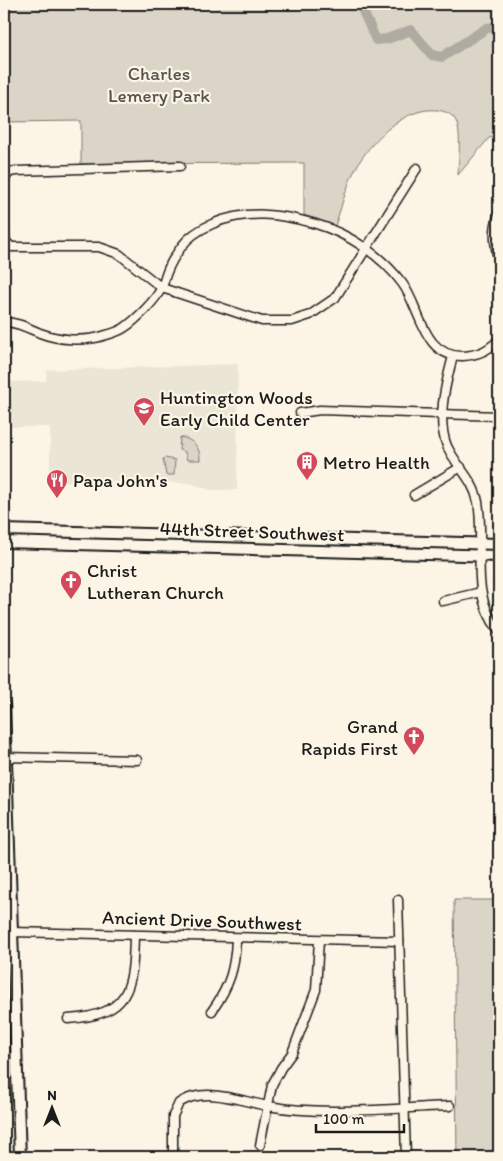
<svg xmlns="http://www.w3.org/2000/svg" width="503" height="1161" font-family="Itim,sans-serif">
<rect width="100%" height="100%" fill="#fcf5e5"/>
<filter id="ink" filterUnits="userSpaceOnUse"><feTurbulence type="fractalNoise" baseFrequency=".02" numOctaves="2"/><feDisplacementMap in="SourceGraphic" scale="10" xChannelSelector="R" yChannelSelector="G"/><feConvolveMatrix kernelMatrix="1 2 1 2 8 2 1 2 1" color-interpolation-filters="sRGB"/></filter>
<g filter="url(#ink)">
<polygon fill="#ebe5d6" points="238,364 237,490 210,490 190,483 50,481 50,427 4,427 4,382 46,381 47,370"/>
<g fill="#dbd5c8" stroke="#7c7872">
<path d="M4 4H499V136L489 138 458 175C458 161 463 129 454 118 450 113 444 111 437 110 408 107 380 133 364 155 349 175 343 202 335 226L304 215V163L81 164V121L4 122Z"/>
<path d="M180 437C192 439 201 447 200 460H187L185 452 179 450Z"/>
<polygon points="165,458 175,460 174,475 166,475 163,459"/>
<polygon points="454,900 499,900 499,1157 457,1157"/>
</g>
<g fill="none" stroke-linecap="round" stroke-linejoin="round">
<polyline stroke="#b0aba1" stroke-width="10" points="357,4 362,9 376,40 387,39 411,30 432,55 442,57 487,28 499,26"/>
<g stroke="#1c1c1c" stroke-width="11">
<g id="minor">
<polyline points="4,179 10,172 16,171 180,166"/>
<path d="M499 214C492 231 495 246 499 263"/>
<polyline points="4,220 5,240 11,247 99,247 119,254 162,288 262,321 292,321 310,315 335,298 417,168"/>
<path d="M4 322C17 322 28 328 40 333 58 340 84 342 103 336 110 334 118 332 124 328 136 320 156 300 162 287 164 282 165 277 167 272 170 264 176 254 182 246 189 236 201 229 212 224 247 209 281 214 316 224 349 234 381 255 402 283 421 308 422 357 463 356 479 355 488 350 499 340"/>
<path d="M453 356C446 383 436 419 447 446 456 466 474 480 478 502 486 547 467 591 499 631"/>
<polyline points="300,413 320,410 499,416"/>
<polyline points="414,495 461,467"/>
<polyline points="443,601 481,592"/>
<polyline points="4,757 137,760"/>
<polyline points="398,900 406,1157"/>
<polyline points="4,933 12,932 399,941"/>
<path d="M212 1011C230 985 235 969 236 938"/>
<path d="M68 1019C130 1015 133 989 134 935"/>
<polyline points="260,1145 272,1085 281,1068 292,1053 316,990 319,940"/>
<path d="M173 1157V1116L179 1103C205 1086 240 1101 268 1106 324 1116 392 1108 450 1106"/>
</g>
</g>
<g stroke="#1c1c1c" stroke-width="14">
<g id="major">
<polyline points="4,530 499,544"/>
<polyline points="4,542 499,556"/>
<polyline points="4,705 20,1157"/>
<polyline points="4,1041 8,1157"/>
</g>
</g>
<use href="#minor" stroke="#fcf5e5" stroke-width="8"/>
<use href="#major" stroke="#fcf5e5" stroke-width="10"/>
</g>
</g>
<defs>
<g id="school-pin" transform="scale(1.125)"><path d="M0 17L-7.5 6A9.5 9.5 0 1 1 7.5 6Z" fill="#d1495b" stroke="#fcf5e5"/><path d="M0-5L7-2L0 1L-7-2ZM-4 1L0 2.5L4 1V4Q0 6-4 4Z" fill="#fff"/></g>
<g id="building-pin" transform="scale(1.125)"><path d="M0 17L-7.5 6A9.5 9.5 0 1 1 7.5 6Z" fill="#d1495b" stroke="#fcf5e5"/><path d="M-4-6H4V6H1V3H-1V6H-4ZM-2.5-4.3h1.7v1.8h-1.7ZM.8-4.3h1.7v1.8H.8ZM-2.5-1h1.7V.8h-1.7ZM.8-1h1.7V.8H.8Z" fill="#fff"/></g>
<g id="restaurant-pin" transform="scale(1.125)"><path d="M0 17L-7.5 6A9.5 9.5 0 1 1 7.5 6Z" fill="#d1495b" stroke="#fcf5e5"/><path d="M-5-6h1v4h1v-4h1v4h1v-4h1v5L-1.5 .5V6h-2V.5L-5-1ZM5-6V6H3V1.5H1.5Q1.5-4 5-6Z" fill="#fff"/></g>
<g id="church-pin" transform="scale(1.125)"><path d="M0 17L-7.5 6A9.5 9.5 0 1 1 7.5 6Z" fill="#d1495b" stroke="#fcf5e5"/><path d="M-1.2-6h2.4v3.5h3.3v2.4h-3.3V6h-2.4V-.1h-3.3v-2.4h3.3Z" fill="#fff"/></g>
</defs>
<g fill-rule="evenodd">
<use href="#school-pin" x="144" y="408"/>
<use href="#building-pin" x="307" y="462"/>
<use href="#restaurant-pin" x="57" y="480"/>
<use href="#church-pin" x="71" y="581"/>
<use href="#church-pin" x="414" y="737"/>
</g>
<g text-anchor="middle" stroke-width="4.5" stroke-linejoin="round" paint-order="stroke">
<g font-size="19" fill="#555450" stroke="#fcf5e5">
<text x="159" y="80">Charles<tspan x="159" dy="22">Lemery Park</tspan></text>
</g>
<g font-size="19" fill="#1c1c1c" stroke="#fcf5e5" text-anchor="start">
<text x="160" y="404">Huntington Woods<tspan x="160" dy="22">Early Child Center</tspan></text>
<text x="323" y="469">Metro Health</text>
<text x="73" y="487">Papa John's</text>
<text x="87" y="577">Christ<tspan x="87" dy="22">Lutheran Church</tspan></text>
<text x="398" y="733" text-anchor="end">Grand<tspan x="398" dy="22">Rapids First</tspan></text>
</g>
<g font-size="19" fill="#1c1c1c" stroke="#fcf5e5">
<text transform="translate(252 531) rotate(2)" y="7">44th Street Southwest</text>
<text transform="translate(202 920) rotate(2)" y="7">Ancient Drive Southwest</text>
</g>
</g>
<rect width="503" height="1161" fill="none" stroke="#fcf5e5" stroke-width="20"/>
<rect x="10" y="10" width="483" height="1141" fill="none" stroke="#1c1c1c" stroke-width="2" filter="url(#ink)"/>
<g transform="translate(52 1108)" stroke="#fcf5e5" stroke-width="4" paint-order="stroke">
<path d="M0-4L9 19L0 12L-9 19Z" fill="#1c1c1c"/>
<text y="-8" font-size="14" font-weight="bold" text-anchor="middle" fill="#1c1c1c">N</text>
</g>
<path d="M316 1124v8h88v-8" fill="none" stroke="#1c1c1c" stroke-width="2.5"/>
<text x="323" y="1124" font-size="15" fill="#1c1c1c" stroke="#fcf5e5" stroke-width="4" paint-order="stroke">100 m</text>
</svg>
